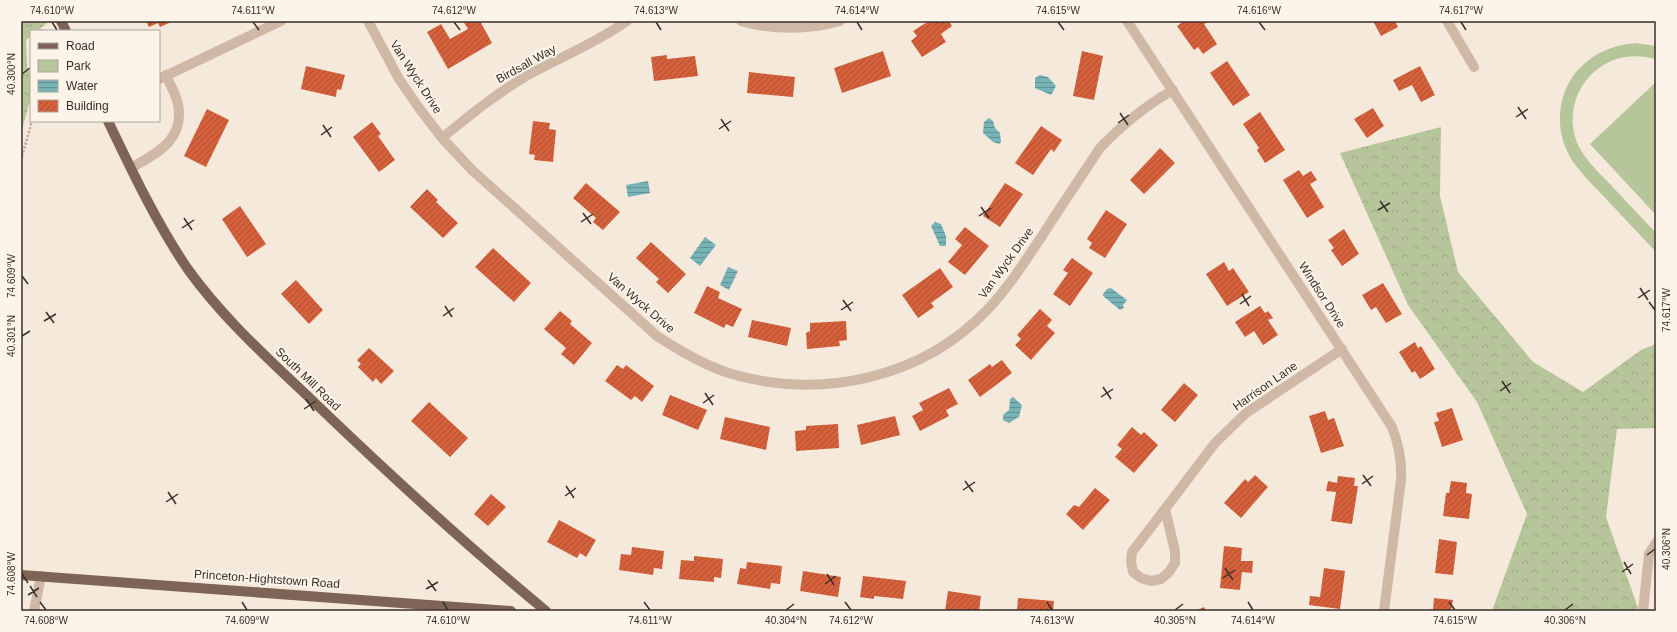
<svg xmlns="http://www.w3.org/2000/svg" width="1677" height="632" font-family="Helvetica,sans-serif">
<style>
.grass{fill:url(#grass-tufts)}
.forest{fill:url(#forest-crowns)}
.park{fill:#b7c69a}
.water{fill:url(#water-rules)}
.building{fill:url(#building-hatch)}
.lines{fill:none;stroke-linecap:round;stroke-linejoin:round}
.path{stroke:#bba390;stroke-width:2.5;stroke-dasharray:2 2;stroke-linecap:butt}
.minor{stroke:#cfb9a6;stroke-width:10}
.major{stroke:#7e6457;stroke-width:10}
.ticks{fill:none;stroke:#3a2e28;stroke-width:1.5}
.labels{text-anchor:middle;stroke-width:4;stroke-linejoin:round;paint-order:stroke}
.street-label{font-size:12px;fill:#3a2e28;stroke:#fcf3e9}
.neatline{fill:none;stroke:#3a2e28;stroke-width:1.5}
.ticks-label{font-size:10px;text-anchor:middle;fill:#3a2e28}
</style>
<defs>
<pattern id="grass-tufts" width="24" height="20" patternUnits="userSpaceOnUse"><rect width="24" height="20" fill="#b7c69a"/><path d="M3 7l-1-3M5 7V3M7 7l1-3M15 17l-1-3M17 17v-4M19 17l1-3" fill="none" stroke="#9eaa85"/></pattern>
<pattern id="forest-crowns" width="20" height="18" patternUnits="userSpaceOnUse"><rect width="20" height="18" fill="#b7c69a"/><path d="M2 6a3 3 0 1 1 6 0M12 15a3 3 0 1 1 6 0" fill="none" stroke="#9eaa85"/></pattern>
<pattern id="water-rules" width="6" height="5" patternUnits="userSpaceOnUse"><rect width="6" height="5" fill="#77b3b6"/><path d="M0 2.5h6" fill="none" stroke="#639294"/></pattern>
<pattern id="building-hatch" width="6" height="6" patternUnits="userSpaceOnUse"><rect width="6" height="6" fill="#d4613b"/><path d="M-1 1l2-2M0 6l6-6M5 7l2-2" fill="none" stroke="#ad5032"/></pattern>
</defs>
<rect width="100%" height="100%" fill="#f5e9dc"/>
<!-- grass -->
<path class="grass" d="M21,21H46L47,23L37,31H31V36L26,40L27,66L21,69Z"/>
<!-- forest -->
<path class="forest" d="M27,66C37,88 27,111 21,132V69Z
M1441,127L1440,196L1458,272L1533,362L1583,392L1641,350L1656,344V428L1617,429L1606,517L1638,608L1634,611H1492L1527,514L1477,402L1408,305L1340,153Z"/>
<!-- park -->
<path class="park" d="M1635,43L1656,46V59C1633,53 1612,56 1594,72C1571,92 1566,127 1582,152C1589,163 1599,173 1608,182C1624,199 1640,216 1656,233V252C1640,235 1624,218 1608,201C1598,190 1586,179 1577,167C1556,141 1554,104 1573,76C1589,55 1609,46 1635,43Z
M1656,82V215L1590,144Z"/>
<!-- water -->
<path class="water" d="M1040,75L1048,77L1056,86L1051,95L1035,88V78Z
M989,118L993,121L995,128L1000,133L1001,142L999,144L993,142L983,133L984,122Z
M648,181L650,193L628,197L626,185Z
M935,222L941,224L946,236V246H940L931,226Z
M705,237L716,245L700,266L690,258Z
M728,267L738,271L729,290L720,285Z
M1111,288L1127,300L1123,305L1124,308L1120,310L1103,296V294L1107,289Z
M1013,397L1022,405L1019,417L1009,423L1003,420V415L1009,410L1010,399Z"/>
<!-- building -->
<path class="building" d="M146,21H168L169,23L160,27L158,23L149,27Z
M463,21H480L492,43L448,69L427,32L441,24L450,39L468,29Z
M929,21H949L952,26L941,34L946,42L922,57L911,41L917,36L913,31Z
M1184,21H1209L1204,24L1217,44L1203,54L1198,47L1194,50L1177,26Z
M1373,21H1395L1398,27L1381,36Z
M883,51L891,76L842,93L834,68Z
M1082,51L1103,56L1094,100L1073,96Z
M667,55V59L695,56L698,76L654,81L651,57Z
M1227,61L1250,95L1233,106L1210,73Z
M306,66L345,75L341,90L337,89L336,97L301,89Z
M1420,66L1435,95L1421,102L1412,85L1399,91L1393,80Z
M749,72L795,77L793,97L747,93Z
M1373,108L1384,126L1367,138L1354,119Z
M207,109L229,120L206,167L184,156Z
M1260,112L1285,150L1265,163L1257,150L1259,148L1243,124Z
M533,121L550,123L549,129L556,130L553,162L534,160L535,155L529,154Z
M372,122L381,134L378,136L395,160L379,172L353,137Z
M1041,126L1062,140L1054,152L1051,149L1033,175L1015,163Z
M1160,148L1175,163L1144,194L1130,180Z
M1299,170L1303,176L1311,171L1317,180L1310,184L1324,207L1307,218L1283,180Z
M586,183L620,212L603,230L593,222L596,218L573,198Z
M1005,183L1023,194L1000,227L983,216Z
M427,189L438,200L436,202L458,223L443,238L410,207Z
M240,206L266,244L247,257L222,219Z
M1106,210L1127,224L1105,258L1089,248L1092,243L1087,239Z
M965,227L989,246L965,275L948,262L962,245L955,239Z
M1344,229L1359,254L1342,266L1331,250L1334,248L1328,240Z
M651,242L686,274L668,293L656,282L659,279L636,258Z
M493,248L531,283L514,302L475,267Z
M1072,258L1093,273L1070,306L1053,294L1068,273L1063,270Z
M1224,262L1229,271L1233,268L1249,292L1227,306L1206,274Z
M940,268L953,287L931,303L934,307L918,318L902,295Z
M296,280L323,310L309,324L281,294Z
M1383,283L1402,314L1386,323L1376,307L1371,310L1362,295Z
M707,286L720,292L718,298L742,309L733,327L726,324L724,328L694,313Z
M1260,306L1265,313L1268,311L1273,318L1268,320L1278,335L1263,345L1254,331L1245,337L1235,322Z
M1040,309L1052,320L1047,326L1055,333L1031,360L1015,345L1021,339L1017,335Z
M560,311L572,321L570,324L592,343L574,365L561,354L566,348L544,329Z
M752,320L791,328L787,346L748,337Z
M846,321L847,340L839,341L840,346L807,349L806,333L810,331V323Z
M1415,342L1418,348L1421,346L1435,369L1420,379L1415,371L1412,373L1399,352Z
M369,348L394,371L381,384L376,378L373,382L358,367L361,364L357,360Z
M1002,360L1012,373L980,397L968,380L990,364L992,367Z
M617,365L623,369L626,365L654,386L642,402L635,396L631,400L605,381Z
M1184,383L1198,395L1175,422L1161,410Z
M949,388L958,404L946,410L949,416L920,431L912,416L923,410L919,403Z
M670,395L707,410L698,430L662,415Z
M429,402L468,438L450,457L411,421Z
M1452,408L1463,440L1442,447L1434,422L1439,421L1436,413Z
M1325,411L1328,420L1334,418L1344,446L1321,453L1309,416Z
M895,416L900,435L861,445L857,425Z
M725,417L770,427L766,450L720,439Z
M838,424L839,448L796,451L795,431L806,430V426Z
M1132,427L1141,435L1144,432L1158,445L1134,473L1115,457L1122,449L1117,445Z
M1255,475L1268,487L1241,518L1224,503L1245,479L1248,482Z
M1338,476L1355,478L1354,486H1358L1352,524L1331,521L1336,492L1326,491L1328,481L1337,483Z
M1451,481L1467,483L1466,493L1472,494L1469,519L1443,516L1446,493H1449Z
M1095,488L1110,500L1083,530L1066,514L1074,505L1079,507Z
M491,494L506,507L488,526L474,514Z
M559,520L596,540L586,557L580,553L577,558L547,542Z
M1439,539L1457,542L1453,575L1435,573Z
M1224,546L1242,548L1241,561H1253L1252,573L1242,572L1240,590L1220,588Z
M632,547L664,551L662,569L654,568L653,575L619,570L621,554L631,555Z
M694,556L723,559L721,578L714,577V582L679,579L681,560L694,561Z
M747,562L782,566L780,584L771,583L770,589L737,584L740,568L746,569Z
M1324,568L1345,571L1340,609L1309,605L1310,596L1320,597Z
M803,571L841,577L838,597L800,591Z
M863,576L906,581L903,599L874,596V599L860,597Z
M948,591L981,596L979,611H945Z
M1018,598L1054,601L1053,611H1017Z
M1434,598L1453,600L1451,611H1430V609L1433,610Z
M1204,607L1206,611H1195Z"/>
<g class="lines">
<!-- path -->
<path class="path" d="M41,21V31
M21,160L32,121"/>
<!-- minor -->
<path class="minor" d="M368,21L399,79L419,108L442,138L472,170L657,336C680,351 705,366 732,374C822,400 923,378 988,309C1008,288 1024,263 1040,239C1060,208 1080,178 1100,148C1122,125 1145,106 1173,90
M741,21C771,30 810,30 840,21
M1127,21L1392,427C1399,445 1402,461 1401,480L1384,611
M1447,21L1474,67
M159,79L281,21
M442,138C470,115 497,93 528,75C561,57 596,43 627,21
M131,168C157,153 185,140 178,104C176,94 170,85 166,75
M1165,509L1175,551V563L1169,572L1161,579L1151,581L1141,578L1133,572L1131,562L1132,552L1165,509L1215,443L1246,413L1342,349
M34,611L41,576
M1643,611L1649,554L1656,543"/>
<!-- major -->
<path class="major" d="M61,21L66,31
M108,121C132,171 156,222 187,268C224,320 272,362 318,406C391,476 467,546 546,611
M21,575L511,611"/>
</g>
<!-- ticks -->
<path class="ticks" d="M52,22L57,30M253,22L259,30M454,22L460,30M656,22L661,30M857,22L862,30M1058,22L1064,30M1259,22L1265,30M1461,22L1466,30M22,74L30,68M1518,107L1526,119M1120,113L1128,125M1516,117L1528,109M721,119L729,131M1118,123L1129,115M323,125L331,137M719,129L731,121M321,135L332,127M1380,201L1388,212M981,207L989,218M1378,210L1390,203M583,213L591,224M979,216L991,208M184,218L192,230M581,222L593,214M182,228L194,220M22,276L28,284M1640,288L1648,300M1242,294L1249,306M1638,298L1650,290M843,300L851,311M1649,302L1655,310M1240,304L1251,296M445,306L452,317M841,310L853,302M46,312L54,323M443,316L454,308M44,321L56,314M22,336L30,331M1502,381L1510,393M1103,387L1111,399M1500,391L1511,383M705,393L713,405M1101,397L1113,389M306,399L314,411M703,403L714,395M304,409L316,401M1363,475L1371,486M965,481L973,492M1362,484L1373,476M566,486L574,498M963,490L975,482M168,492L176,504M565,496L576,488M166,502L178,494M1647,555L1655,549M1624,562L1631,574M1225,568L1233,580M1622,572L1633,564M22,574L28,583M827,574L834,585M1223,578L1235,570M428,580L436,591M825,584L836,576M30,586L37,597M426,589L438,582M28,595L39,588M40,602L46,610M242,602L247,610M443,602L448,610M644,602L650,610M845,602L851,610M1047,602L1052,610M1248,602L1253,610M1449,602L1455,610M786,610L794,604M1175,610L1183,604M1565,610L1573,604"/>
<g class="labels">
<!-- street labels -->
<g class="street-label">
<text transform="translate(526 64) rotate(-29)" y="4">Birdsall Way</text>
<text transform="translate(416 77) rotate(57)" y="4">Van Wyck Drive</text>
<text transform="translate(1006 263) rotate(-54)" y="4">Van Wyck Drive</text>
<text transform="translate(1322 295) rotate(57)" y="4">Windsor Drive</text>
<text transform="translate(641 303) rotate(41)" y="4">Van Wyck Drive</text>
<text transform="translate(308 379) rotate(44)" y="4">South Mill Road</text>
<text transform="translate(1265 386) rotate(-35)" y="4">Harrison Lane</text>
<text transform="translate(267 579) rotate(4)" y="4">Princeton-Hightstown Road</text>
</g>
</g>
<!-- border -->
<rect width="1677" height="632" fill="none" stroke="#fcf3e9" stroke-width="44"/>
<!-- legend -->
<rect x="30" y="30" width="130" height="92" fill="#fcf3e9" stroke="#aea49c"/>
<rect x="38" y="43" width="20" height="6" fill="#7e6457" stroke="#aea49c"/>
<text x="66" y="50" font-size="12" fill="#3a2e28">Road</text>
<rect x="38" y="60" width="20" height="12" fill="#b7c69a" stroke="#aea49c"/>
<text x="66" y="70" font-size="12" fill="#3a2e28">Park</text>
<rect x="38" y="80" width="20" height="12" fill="url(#water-rules)" stroke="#aea49c"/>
<text x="66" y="90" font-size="12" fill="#3a2e28">Water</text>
<rect x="38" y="100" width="20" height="12" fill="url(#building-hatch)" stroke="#aea49c"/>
<text x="66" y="110" font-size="12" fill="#3a2e28">Building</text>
<rect x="22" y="22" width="1633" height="588" class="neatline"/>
<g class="ticks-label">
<text x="52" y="14">74.610°W</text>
<text x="253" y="14">74.611°W</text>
<text x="454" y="14">74.612°W</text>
<text x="656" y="14">74.613°W</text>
<text x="857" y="14">74.614°W</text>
<text x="1058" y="14">74.615°W</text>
<text x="1259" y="14">74.616°W</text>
<text x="1461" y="14">74.617°W</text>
<text transform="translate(11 74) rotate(-90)" y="4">40.300°N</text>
<text transform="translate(11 276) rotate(-90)" y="4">74.609°W</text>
<text transform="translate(1666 310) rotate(-90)" y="4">74.617°W</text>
<text transform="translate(11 336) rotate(-90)" y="4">40.301°N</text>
<text transform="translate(1666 549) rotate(-90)" y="4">40.306°N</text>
<text transform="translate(11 574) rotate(-90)" y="4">74.608°W</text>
<text x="46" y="624">74.608°W</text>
<text x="247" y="624">74.609°W</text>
<text x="448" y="624">74.610°W</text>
<text x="650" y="624">74.611°W</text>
<text x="786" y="624">40.304°N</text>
<text x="851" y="624">74.612°W</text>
<text x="1052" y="624">74.613°W</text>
<text x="1175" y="624">40.305°N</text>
<text x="1253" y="624">74.614°W</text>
<text x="1455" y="624">74.615°W</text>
<text x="1565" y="624">40.306°N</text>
</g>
</svg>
